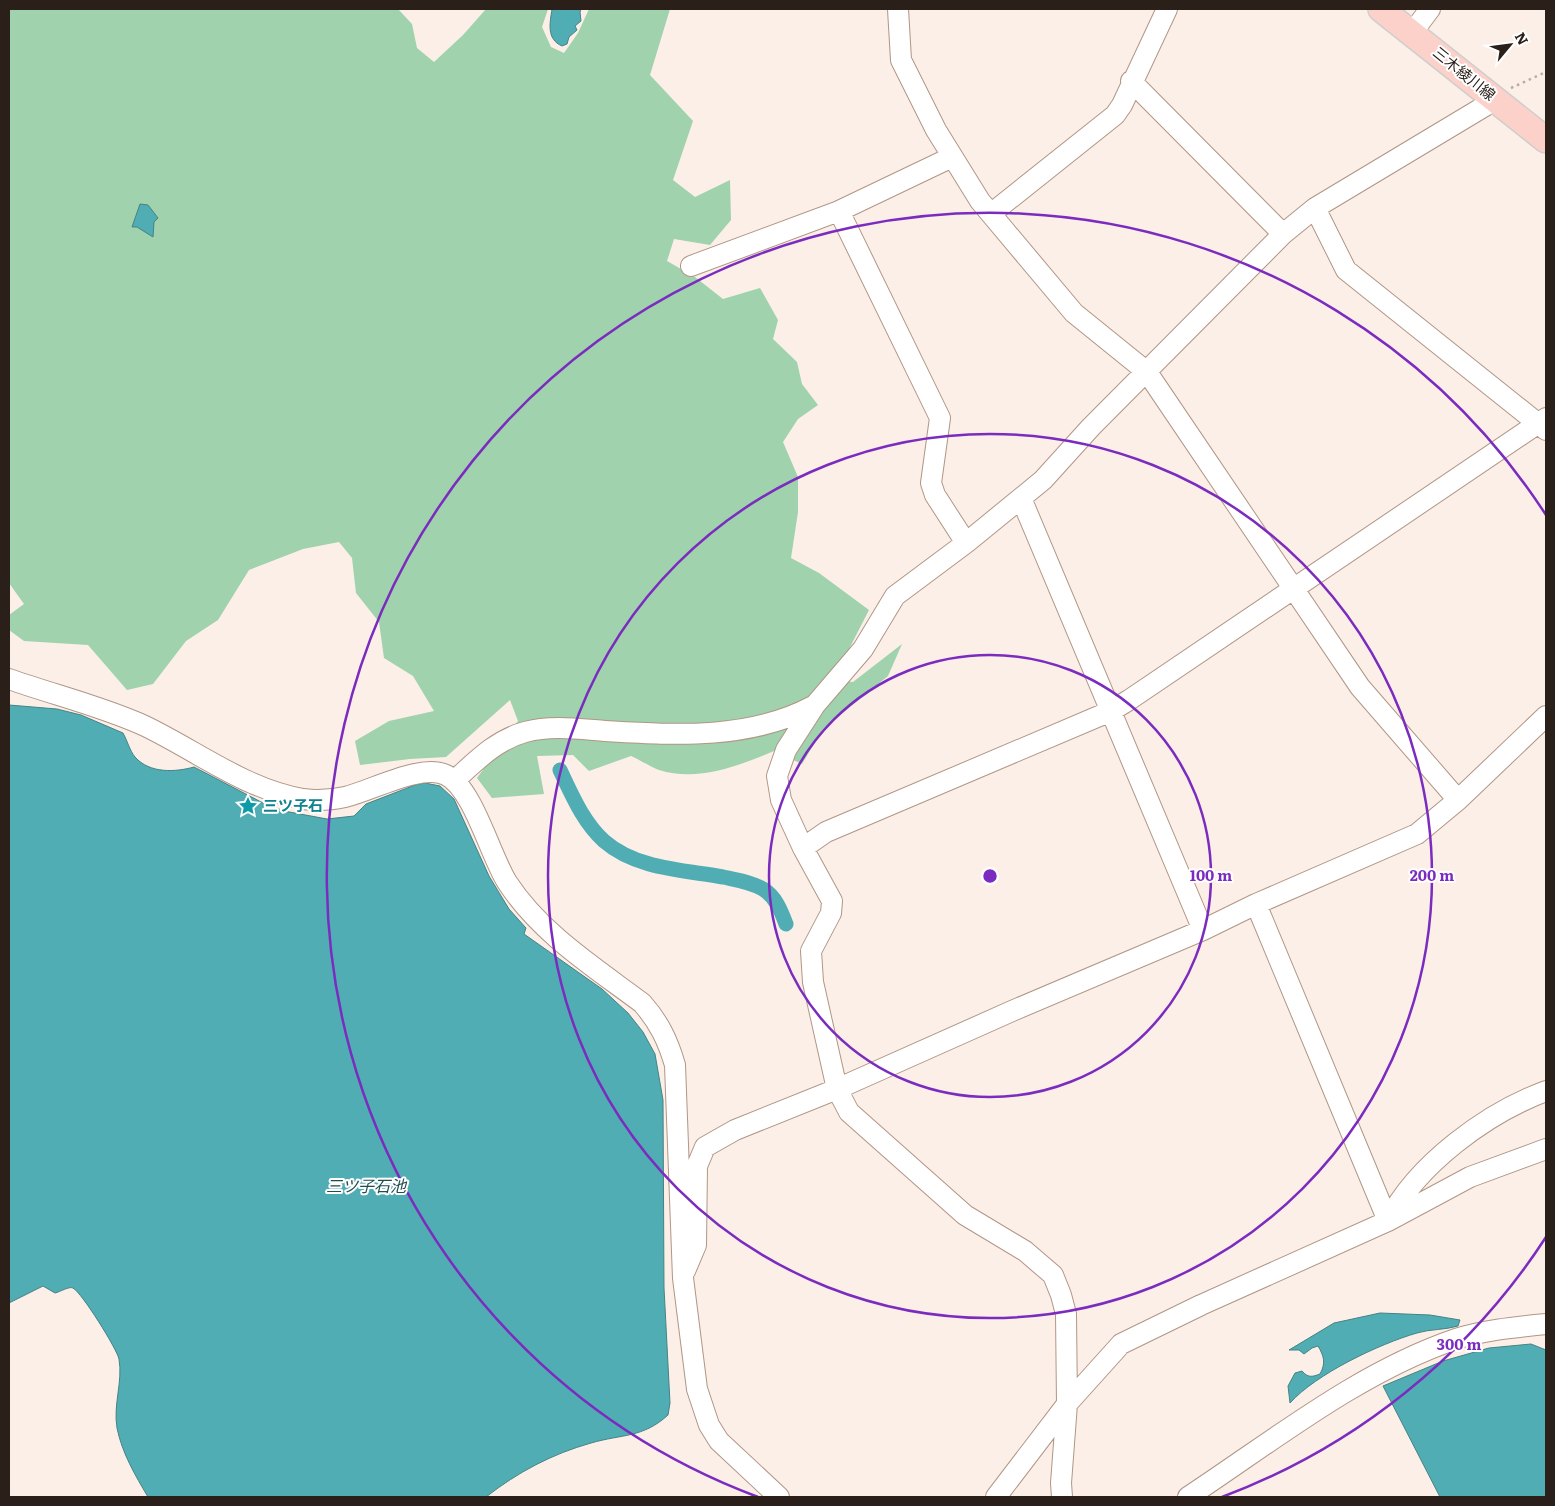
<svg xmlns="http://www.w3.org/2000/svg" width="1555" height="1506" font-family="Literata,'Noto Sans JP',serif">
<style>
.green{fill:#9fd2ad}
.water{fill:#50adb3;stroke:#458385}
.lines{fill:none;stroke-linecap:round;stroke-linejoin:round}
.canal{stroke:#50adb3;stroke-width:15}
.minor-casing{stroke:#b19685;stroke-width:22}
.major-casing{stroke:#d0cecc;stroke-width:28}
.path{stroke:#b8ada6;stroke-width:2.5;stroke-dasharray:2.5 4;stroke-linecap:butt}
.minor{stroke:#fff;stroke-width:20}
.major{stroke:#fbd1ca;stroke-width:25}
.ring{fill:none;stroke:#7b2cbf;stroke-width:2.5}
.labels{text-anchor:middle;stroke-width:4;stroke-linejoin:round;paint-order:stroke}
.street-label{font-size:15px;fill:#2a2019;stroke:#fff}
.culture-label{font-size:15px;font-weight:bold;fill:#0d838f;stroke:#fff;text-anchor:start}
.water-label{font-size:16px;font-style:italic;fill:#224d4f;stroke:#fff}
.centre{fill:#7b2cbf;stroke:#fff;stroke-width:2.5}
.ring-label{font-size:15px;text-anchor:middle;font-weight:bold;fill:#7b2cbf;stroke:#fff;stroke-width:4;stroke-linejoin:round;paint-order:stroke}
</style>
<rect width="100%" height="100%" fill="#fbefe8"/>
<!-- green -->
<path class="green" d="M9,9H398L412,24L417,48L434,62L463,35L486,9H548L542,27L551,47L564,53L578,33L589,9H670L650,75L693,121L673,180L695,197L730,180L731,220L710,245L674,239L667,261L695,277L723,299L760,288L778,320L773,339L797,362L802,384L818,405L798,419L783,442L798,477V512L791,558L819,573L869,610L848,651L829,679L853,682L902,644L888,676L823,729L802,764L774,751C738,766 698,782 659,770C649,766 640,760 631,756L589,771L573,755L537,756L544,794L492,798L477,778L518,721L510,700L446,757L410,759L360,765L355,741L389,721L434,711L413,676L384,658L379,622L356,593L352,558L339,542L303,549L249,570L218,620L186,641L153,684L127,690L88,645L24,641L9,630V615L24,604L9,583Z"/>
<!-- water -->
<path class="water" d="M552,9H581L580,12L581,21L575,26L577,30L569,37L567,44L562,46C546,39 550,23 552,9Z
M140,204L148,205L158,218L154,222L153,237L137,227H132Z
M9,705L57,709L81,715L123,733C127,740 130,751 135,757C150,774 176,772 194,767L263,803L284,811L327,819L354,816L366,804L415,785L425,783L440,786L454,799L489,876L509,909L526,928L524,934L602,989L628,1013L643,1032L655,1054L663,1100L664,1288L670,1403L668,1415C643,1438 622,1434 591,1443C552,1454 518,1472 486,1497H148C135,1475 122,1453 117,1428C113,1404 123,1382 119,1359C117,1349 82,1293 73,1288C69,1286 60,1292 55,1293L43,1286L9,1303Z
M1380,1313L1430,1315L1460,1320L1458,1326C1445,1330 1430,1329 1417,1333C1379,1344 1316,1374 1290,1403L1288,1386L1295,1373L1302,1371C1308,1378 1312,1377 1320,1374C1326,1363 1324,1356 1318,1346L1312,1348L1304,1354L1299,1350H1289L1334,1323Z
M1531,1344L1546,1350V1497H1440L1383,1386L1443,1361L1489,1348Z"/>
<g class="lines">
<!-- canal -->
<path class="canal" d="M560,770C572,795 583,822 604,841C636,869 684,870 723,877C737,880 751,882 763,889C776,897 781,911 786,924"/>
<!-- minor casing -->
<g class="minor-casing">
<path id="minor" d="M898,9L901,60L936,130L980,201L1074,313L1147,372L1360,687L1458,800
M1412,33L1430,9
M1131,81L1283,234
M1315,208L1346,270L1546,430
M839,211L940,418L931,483L935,495L966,543
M992,213L1115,115L1122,105L1167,9
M691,266L839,211L952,157
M1021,498L1203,930
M9,679C54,695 101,706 145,726C197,751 245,789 303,799C317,801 331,800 345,797C371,791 421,763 446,775C473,788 490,855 507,882C540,933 594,967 642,1003C659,1022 668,1041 675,1065L683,1278L697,1389L709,1425L719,1441L779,1497
M454,781C476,761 496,740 525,732C551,725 579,729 605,731C675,735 749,740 813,706
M803,848L826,832L1111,711L1129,700L1546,418
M1256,904L1388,1221
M1388,1221C1417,1164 1487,1113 1546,1091
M685,1271L696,1245L697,1166L705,1147L735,1130L837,1089L1012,1011L1203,930L1256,904L1417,834L1458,800L1546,716
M996,1497L1067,1404L1121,1344L1201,1305L1388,1221L1470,1177L1546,1149
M1062,1497L1061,1483L1067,1404L1066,1314L1061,1295L1053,1275L1025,1251L965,1215L849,1112L837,1089L813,982L811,951L831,913L832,901L803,848L781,800L777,776L786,750L815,705L863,649L895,596L966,543L1043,480L1091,427L1283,234L1315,208L1485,106L1491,97
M1188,1497C1273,1441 1359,1372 1456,1339C1484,1330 1517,1327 1546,1324"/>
</g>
<!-- major casing -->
<g class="major-casing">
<path id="major" d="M1381,9L1546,140"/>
</g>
<!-- path -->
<path class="path" d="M1511,88L1546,72"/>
<!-- minor -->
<use href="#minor" class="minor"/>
<!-- major -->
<use href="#major" class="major"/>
</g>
<!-- distance rings -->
<g class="ring">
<circle cx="990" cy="876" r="221"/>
<circle cx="990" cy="876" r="442"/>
<path d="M1546 1237A663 663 0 0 1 1222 1497M758 1497A663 663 0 1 1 1546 515"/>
</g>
<!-- icons -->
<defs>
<g id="sight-bare" transform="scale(1.5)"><path d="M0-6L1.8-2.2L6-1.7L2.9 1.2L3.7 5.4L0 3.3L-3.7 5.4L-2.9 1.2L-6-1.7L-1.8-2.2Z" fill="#0f9aa8" stroke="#fff" stroke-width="2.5" paint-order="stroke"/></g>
</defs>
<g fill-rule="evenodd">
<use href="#sight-bare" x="248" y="806"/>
</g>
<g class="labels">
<!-- street labels -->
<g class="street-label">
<text transform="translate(1464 74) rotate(39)" y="5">三木綾川線</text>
</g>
<!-- culture labels -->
<g class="culture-label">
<text x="263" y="811">三ツ子石</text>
</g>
<!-- water labels -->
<g class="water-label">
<text x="366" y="1192">三ツ子石池</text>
</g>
</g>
<circle cx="990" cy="876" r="8" class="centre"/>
<g class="ring-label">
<text x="1211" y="881">100 m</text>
<text x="1432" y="881">200 m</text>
<text x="1459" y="1350">300 m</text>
</g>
<!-- border -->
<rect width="1555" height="1506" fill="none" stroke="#2a2019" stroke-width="20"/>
<!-- north arrow -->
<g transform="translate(1510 45) rotate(61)" stroke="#ffffff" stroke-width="4" paint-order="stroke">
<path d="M0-4L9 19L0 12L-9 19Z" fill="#2a2019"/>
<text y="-8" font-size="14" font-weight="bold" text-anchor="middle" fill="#2a2019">N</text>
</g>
</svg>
